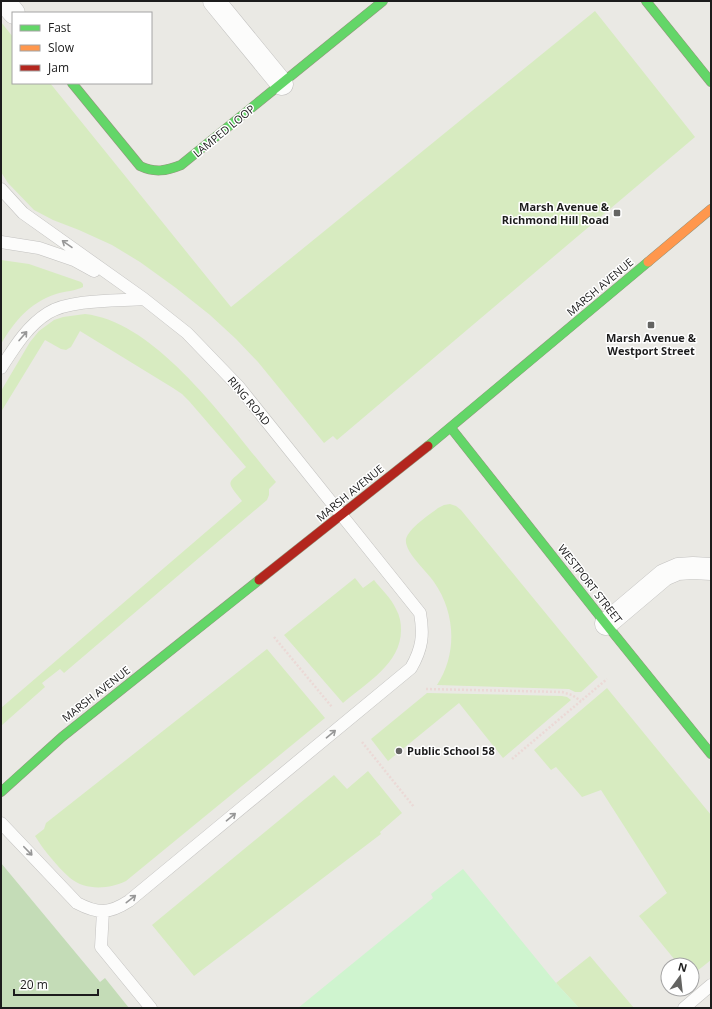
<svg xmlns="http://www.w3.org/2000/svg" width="712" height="1009" font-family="'Open Sans',sans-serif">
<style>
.grass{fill:#d7ebc0}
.forest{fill:#c4dcb7}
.park{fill:#cff4cf}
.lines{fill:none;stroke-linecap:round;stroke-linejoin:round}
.lane-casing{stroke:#c3c2c0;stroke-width:13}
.street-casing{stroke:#c3c2c0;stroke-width:23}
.fast-casing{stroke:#93957c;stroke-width:10}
.slow-casing{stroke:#93957c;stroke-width:10}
.jam-casing{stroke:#93957c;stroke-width:10}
.path{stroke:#ebd9d6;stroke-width:2.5;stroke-dasharray:2 2;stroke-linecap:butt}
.lane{stroke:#fcfcfb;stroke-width:12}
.street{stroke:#fcfcfb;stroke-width:22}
.fast{stroke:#63d668;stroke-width:9}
.slow{stroke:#ff974d;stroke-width:9}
.jam{stroke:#b3261e;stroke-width:9}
.oneway{stroke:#979797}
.poi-dot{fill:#646462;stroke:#fff;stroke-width:1.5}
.labels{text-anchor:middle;stroke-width:3;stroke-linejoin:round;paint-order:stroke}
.street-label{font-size:11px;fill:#1c1c1c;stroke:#fff}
.poi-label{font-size:11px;font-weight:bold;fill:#1c1c1c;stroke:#fff;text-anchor:end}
</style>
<rect width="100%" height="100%" fill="#eae9e4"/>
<!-- grass -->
<path class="grass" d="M595,11L695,137L337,440L333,436L324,443L258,362L236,339L210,315L176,288L140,262L112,245L79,230L53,220L34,210L8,183L1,172V22L13,37V83H50L231,307Z
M1,260L29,264L81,282L83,284V287C76,291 65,291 56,294C29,303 15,321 1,344Z
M85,314C159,322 231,429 276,482L269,489V495L267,500L64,673L60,669L42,683L45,687L1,726V708L242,501C225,479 227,485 246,467L189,401L182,394L173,388L80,331L71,347L66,350L61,349L45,340L1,412V391L30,342L39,331L54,320L63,317Z
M450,504L456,506L461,510L598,677L581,692H575L569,689L437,685C458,653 455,612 434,582C427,571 404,552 406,539C409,528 429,515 438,508L444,505Z
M355,578L363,588L374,580C381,589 391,598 396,609C400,616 401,623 401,630C401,664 366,683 343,703L284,635Z
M267,649L325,718L126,881C109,889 86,891 70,878C63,872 57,865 51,858C45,851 40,844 35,836L44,829L46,823Z
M607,688L711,815V960L692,975V965H679L639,916L667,893L601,790L582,797L556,767L551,770L534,750Z
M427,693L562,696L567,697L571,700L503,758L459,703L388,761L371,739Z
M368,771L402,813L380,832L381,834L194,976L152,925L334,775L347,789Z
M590,956L634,1008H579L556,983Z"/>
<!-- forest -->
<path class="forest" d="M1,863L100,982L105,978L129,1008H1Z"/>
<!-- park -->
<path class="park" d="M463,869L556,983L579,1008H298L433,898L431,894Z"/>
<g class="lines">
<!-- lane casing -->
<g class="lane-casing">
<path id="lane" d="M1,189L23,213L144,299L187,333L239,387L420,613C424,635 422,649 411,668L129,901C109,914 98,914 77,903L1,823
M1,242L39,248L74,260L94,271
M1,368C14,348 27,326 48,313C70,299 118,301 144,299
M103,911L101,947L151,1008
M684,1008L711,985"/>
</g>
<!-- street casing -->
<g class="street-casing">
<path id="street" d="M4,1L14,13
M214,1L282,84
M606,624L664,575L678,569L693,568L711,569"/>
</g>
<!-- fast casing -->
<g class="fast-casing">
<path id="fast" d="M646,1L711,82
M72,83L140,166C155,173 166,171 181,165L383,1
M451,428L606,624L711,754
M428,446L648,262
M1,792L62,737L259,580"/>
</g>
<!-- slow casing -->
<g class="slow-casing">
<path id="slow" d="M648,262L711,209"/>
</g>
<!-- jam casing -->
<g class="jam-casing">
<path id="jam" d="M259,580L428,446"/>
</g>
<!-- path -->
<path class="path" d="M274,637L332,707
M426,689L562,692L572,695L581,701
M362,742L414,807
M512,759L607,679"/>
<!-- lane -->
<use href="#lane" class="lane"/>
<!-- street -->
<use href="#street" class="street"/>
<!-- fast -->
<use href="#fast" class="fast"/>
<!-- slow -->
<use href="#slow" class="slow"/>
<!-- jam -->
<use href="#jam" class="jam"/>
</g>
<!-- one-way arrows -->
<defs><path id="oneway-shaft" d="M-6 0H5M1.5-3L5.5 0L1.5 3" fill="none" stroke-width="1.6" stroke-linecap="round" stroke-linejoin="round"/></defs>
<g class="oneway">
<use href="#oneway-shaft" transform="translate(67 244) rotate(-145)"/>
<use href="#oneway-shaft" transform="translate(23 336) rotate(-49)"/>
<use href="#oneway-shaft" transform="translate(331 734) rotate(-40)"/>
<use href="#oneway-shaft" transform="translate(231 817) rotate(-40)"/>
<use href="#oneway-shaft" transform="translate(28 851) rotate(46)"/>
<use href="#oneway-shaft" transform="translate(131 899) rotate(-38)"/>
</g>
<!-- markers -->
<g class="poi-dot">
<rect x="613" y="209" width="8" height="8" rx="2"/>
<rect x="647" y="321" width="8" height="8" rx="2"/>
<circle cx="399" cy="751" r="4"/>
</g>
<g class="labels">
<!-- street labels -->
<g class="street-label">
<text transform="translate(224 131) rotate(-39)" y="4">LAMPED LOOP</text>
<text transform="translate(600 287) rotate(-40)" y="4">MARSH AVENUE</text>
<text transform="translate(249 401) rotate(50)" y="4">RING ROAD</text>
<text transform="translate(350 493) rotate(-39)" y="4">MARSH AVENUE</text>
<text transform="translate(590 584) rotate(52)" y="4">WESTPORT STREET</text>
<text transform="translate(96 694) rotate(-38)" y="4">MARSH AVENUE</text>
</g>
<!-- poi labels -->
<g class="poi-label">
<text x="609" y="211">Marsh Avenue &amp;<tspan x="609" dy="13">Richmond Hill Road</tspan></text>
<text x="651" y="342" text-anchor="middle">Marsh Avenue &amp;<tspan x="651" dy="13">Westport Street</tspan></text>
<text x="407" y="755" text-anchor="start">Public School 58</text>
</g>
</g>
<!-- border -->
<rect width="712" height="1009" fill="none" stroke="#1c1c1c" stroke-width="4"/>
<!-- legend -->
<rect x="12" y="12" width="140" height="72" fill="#ffffff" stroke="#a4a4a4"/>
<rect x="20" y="25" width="20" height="6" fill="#63d668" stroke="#a4a4a4"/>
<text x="48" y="32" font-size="12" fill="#1c1c1c">Fast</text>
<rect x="20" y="45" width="20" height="6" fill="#ff974d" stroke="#a4a4a4"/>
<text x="48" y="52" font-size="12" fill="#1c1c1c">Slow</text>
<rect x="20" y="65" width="20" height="6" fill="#b3261e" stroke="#a4a4a4"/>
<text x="48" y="72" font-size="12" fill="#1c1c1c">Jam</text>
<!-- north arrow -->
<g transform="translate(680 977) rotate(15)"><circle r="19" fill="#ffffff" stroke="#a4a4a4"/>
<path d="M0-3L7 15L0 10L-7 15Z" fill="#646462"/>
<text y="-6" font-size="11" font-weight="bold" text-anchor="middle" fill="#1c1c1c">N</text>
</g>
<!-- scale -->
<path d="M14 989v6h84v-6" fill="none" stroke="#1c1c1c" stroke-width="2"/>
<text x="20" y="989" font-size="12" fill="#1c1c1c" stroke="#ffffff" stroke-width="3" paint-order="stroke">20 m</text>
</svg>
